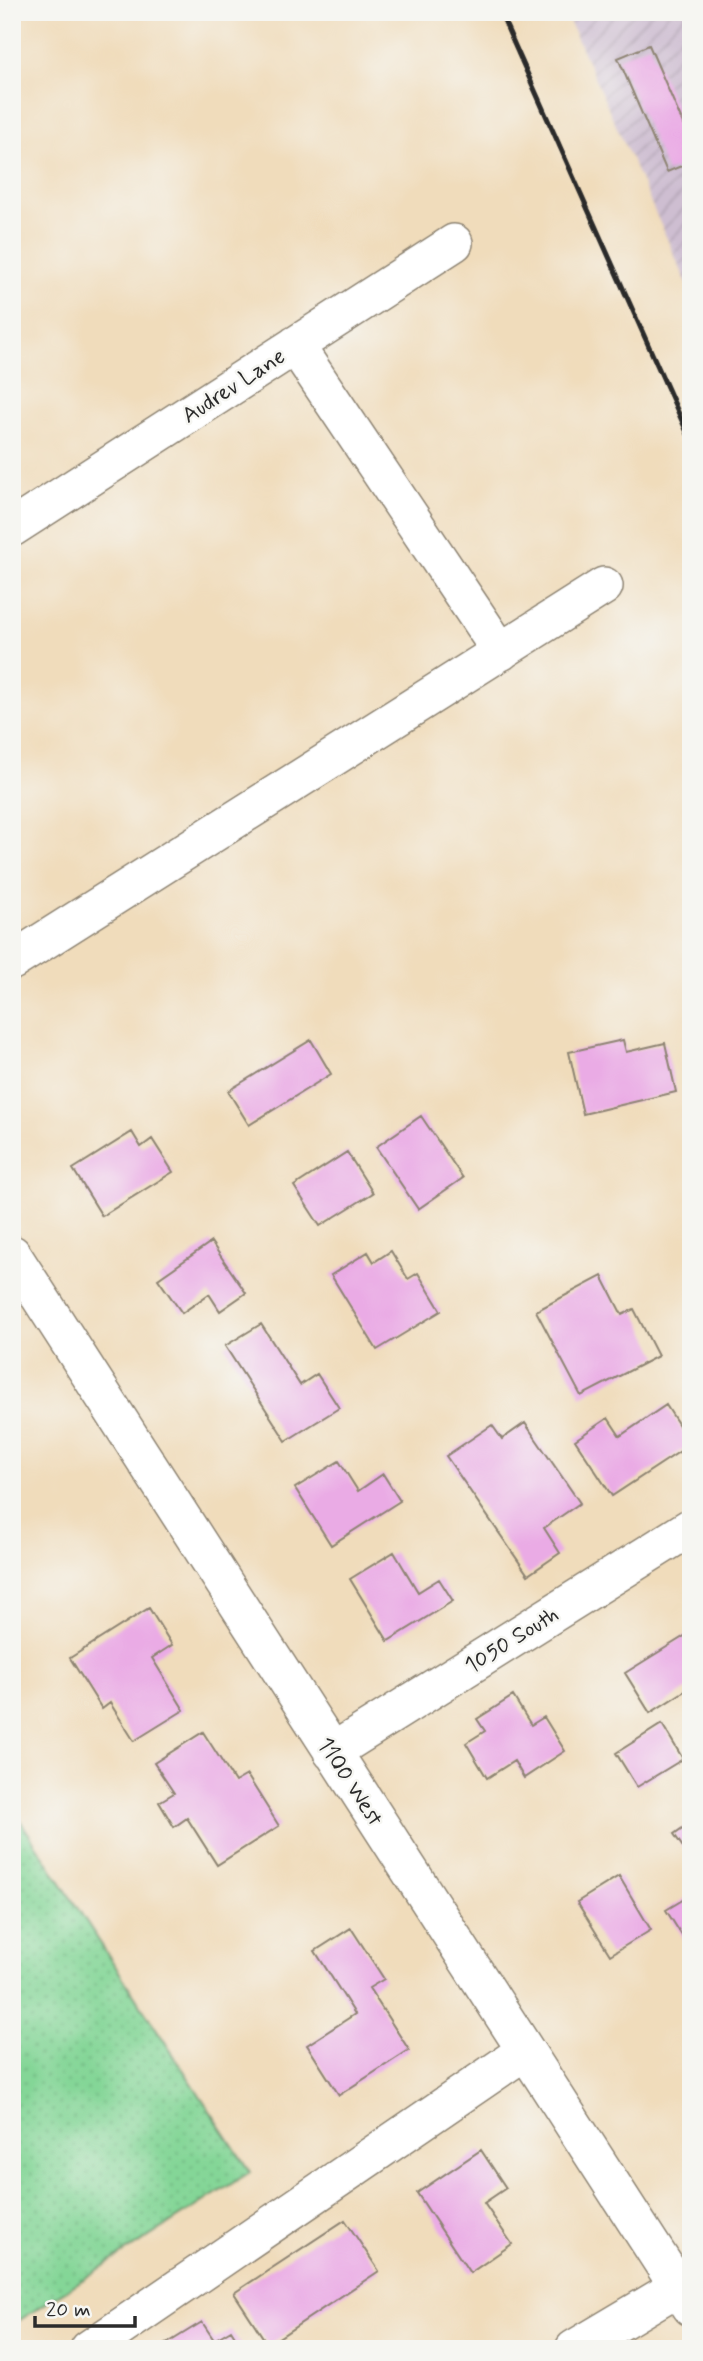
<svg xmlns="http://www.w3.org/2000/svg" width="703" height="2361" font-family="Mynerve,sans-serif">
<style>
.industrial{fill:url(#industrial-furrows)}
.grass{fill:url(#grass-dots);stroke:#588061;stroke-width:2}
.building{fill:#eaabe5}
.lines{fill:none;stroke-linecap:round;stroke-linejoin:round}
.minor-casing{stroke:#8e8473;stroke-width:40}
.minor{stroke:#fff;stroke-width:37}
.rail{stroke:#2b2b2b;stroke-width:5}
.labels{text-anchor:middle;stroke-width:5;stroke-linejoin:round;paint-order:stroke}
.street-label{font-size:23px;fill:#2b2b2b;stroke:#f6f6f2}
</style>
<defs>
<pattern id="industrial-furrows" width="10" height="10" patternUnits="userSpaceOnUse" patternTransform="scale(1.75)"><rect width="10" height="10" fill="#cebed1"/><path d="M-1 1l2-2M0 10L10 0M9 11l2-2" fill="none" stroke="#b1a3b4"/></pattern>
<pattern id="grass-dots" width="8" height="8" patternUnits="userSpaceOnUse" patternTransform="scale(1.75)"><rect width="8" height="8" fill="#84d697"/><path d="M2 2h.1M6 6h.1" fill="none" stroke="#72b882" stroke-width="1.8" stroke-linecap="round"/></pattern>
</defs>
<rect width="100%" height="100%" fill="#f6f6f2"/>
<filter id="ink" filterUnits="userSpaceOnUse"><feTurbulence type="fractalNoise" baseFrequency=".0143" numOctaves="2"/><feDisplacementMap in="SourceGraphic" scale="14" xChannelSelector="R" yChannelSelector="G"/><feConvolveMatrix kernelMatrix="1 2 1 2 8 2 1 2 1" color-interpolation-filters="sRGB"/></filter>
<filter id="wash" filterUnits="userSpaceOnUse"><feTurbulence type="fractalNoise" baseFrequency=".00686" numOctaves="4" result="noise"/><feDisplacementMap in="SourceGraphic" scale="28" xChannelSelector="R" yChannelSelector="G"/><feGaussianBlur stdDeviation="1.57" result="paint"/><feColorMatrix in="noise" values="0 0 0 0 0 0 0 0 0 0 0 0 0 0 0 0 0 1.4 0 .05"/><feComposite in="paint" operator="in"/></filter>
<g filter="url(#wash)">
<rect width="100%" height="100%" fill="#f0dcbb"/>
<!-- industrial -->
<path class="industrial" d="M565,12H691V292Z"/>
<!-- grass -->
<path class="grass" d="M12,1808L250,2172L12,2325Z"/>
<g id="blocks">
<!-- building -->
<path class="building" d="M649,45L691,142V162L667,172L618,58Z
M311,1040L331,1074L249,1125L228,1091Z
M623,1040L626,1052L665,1043L676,1092L583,1114L569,1052Z
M421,1116L463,1178L418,1209L376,1147Z
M132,1132L141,1147L152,1139L173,1172L102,1216L73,1169Z
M347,1152L373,1193L320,1226L294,1186Z
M211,1242L246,1293L220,1311L209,1294L182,1313L158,1279Z
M391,1251L408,1279L418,1273L441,1311L377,1350L331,1275L368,1252L374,1262Z
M602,1276L622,1315L634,1309L658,1356L581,1396L536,1311Z
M261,1324L300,1385L317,1374L339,1408L286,1441L225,1346Z
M666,1405L691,1444L612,1496L575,1440L608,1418L620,1436Z
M525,1423L580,1503L544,1528L560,1553L528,1575L446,1456L492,1425L502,1439Z
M339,1461L358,1491L383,1474L400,1501L331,1545L295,1488Z
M394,1552L418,1592L439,1579L453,1601L388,1641L350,1579Z
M149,1608L172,1645L152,1658L184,1710L134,1741L110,1703L102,1709L70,1658Z
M691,1632V1687L650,1713L625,1673Z
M513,1696L531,1725L544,1717L565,1751L524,1778L514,1761L487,1778L466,1743L485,1731L477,1719Z
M662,1724L683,1759L637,1787L616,1753Z
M203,1732L235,1782L247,1775L279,1826L217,1865L187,1818L174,1827L159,1802L174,1793L154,1763Z
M691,1822V1859L674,1834Z
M619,1876L651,1930L610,1955L577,1902Z
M691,1895V1950L666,1910Z
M351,1928L384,1979L369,1988L409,2050L339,2095L307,2045L355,2014L315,1951Z
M481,2150L506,2188L484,2203L512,2244L470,2273L417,2193Z
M345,2220L379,2271L268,2345L234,2293Z
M202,2322L214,2340L231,2330L243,2349H165L163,2346Z"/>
</g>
</g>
<g filter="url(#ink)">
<use href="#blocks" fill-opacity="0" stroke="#8e8473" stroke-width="2"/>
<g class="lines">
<!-- minor casing -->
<g class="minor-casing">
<path id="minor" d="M295,345L501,652
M12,528L454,243
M12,961L604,586
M12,1254L691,2307
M332,1752L691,1527
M89,2349L525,2051
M574,2349L678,2287"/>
</g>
<!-- minor -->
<use href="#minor" class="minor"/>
<!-- rail -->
<path class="rail" d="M500,12L691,441"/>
</g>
</g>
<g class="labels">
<!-- street labels -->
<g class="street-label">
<text transform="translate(233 385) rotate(-33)" y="8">Audrev Lane</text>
<text transform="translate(511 1639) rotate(-32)" y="8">1050 South</text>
<text transform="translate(351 1781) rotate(57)" y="8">1100 West</text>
</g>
</g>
<!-- margin -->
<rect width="703" height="2361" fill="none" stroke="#f6f6f2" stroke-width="42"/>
<!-- scale -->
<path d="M35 2316v10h100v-10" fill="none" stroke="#2b2b2b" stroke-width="3.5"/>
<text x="46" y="2316" font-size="21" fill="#2b2b2b" stroke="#f6f6f2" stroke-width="5" paint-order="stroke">20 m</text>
</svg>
